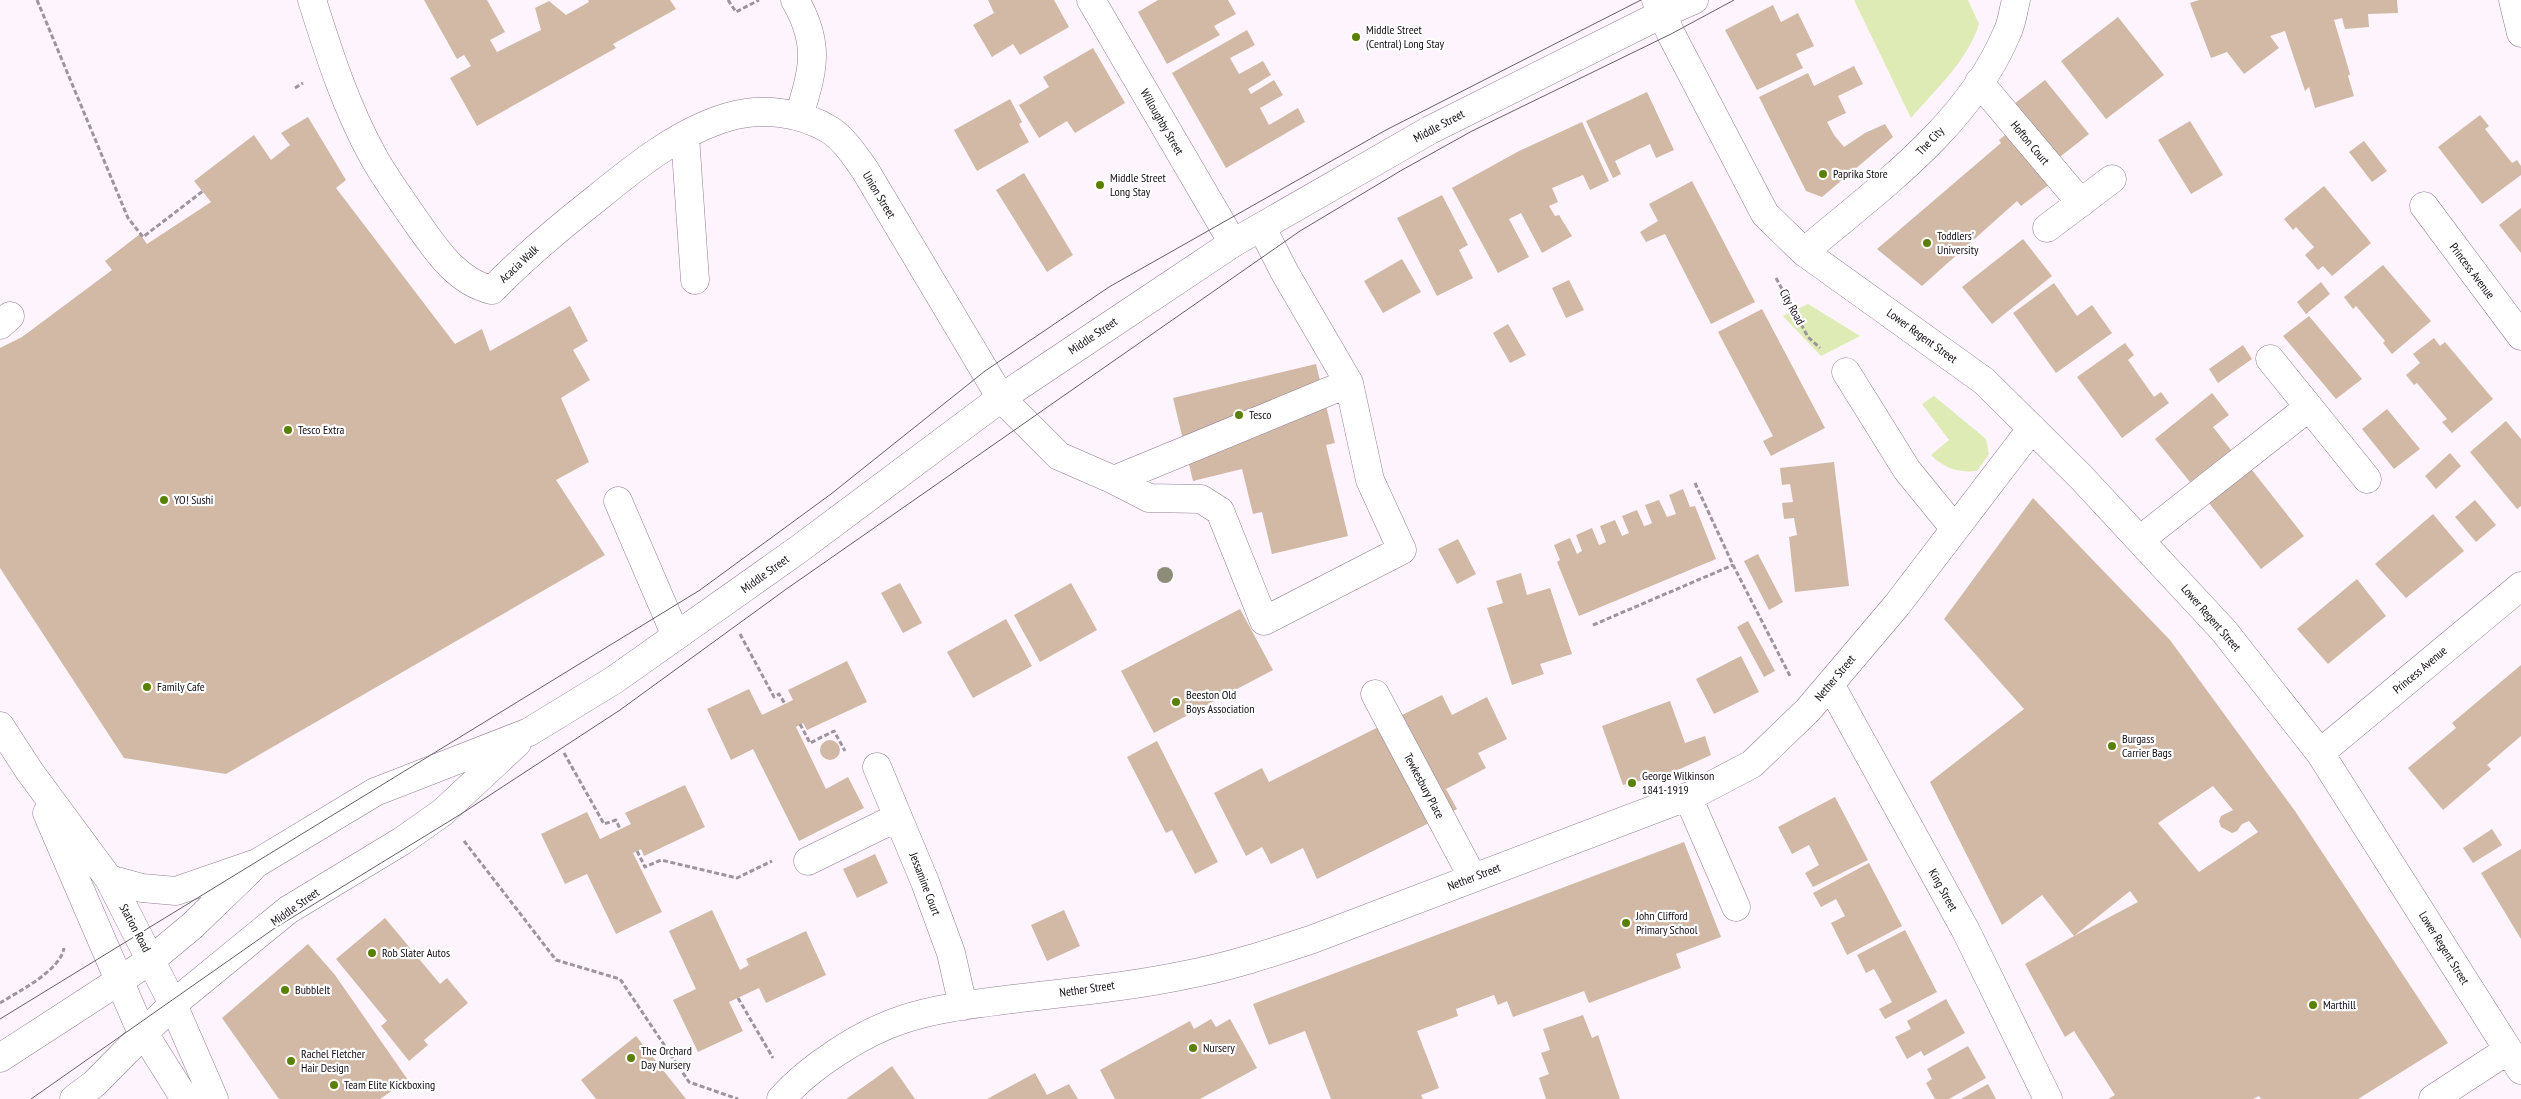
<svg xmlns="http://www.w3.org/2000/svg" width="2521" height="1099" font-family="'PT Sans Narrow',sans-serif">
<style>
.green{fill:#deebb5}
.building{fill:#d2b9a6;fill-rule:evenodd}
.lines{fill:none;stroke-linecap:round;stroke-linejoin:round}
.minor-casing{stroke:#927e93;stroke-width:29}
.major-casing{stroke:#927e93;stroke-width:29}
.path{stroke:#9d959e;stroke-width:3;stroke-dasharray:5 2.5;stroke-linecap:butt}
.minor{stroke:#fff;stroke-width:28}
.major{stroke:#fff;stroke-width:28}
.tram{stroke:#675f67;stroke-width:1}
.tree{fill:#8c8c78}
.poi-dot{fill:#5a8000;stroke:#fff;stroke-width:2}
.labels{text-anchor:middle;stroke-width:4.5;stroke-linejoin:round;paint-order:stroke}
.poi-label{font-size:12px;fill:#130c14;stroke:#fff;text-anchor:start}
.street-label{font-size:12px;fill:#130c14;stroke:#fff}
</style>
<rect width="100%" height="100%" fill="#fdf4fd"/>
<!-- green -->
<path class="green" d="M1854,0H1968L1979,24C1968,60 1935,90 1911,118Z
M1808,304L1860,336L1821,356L1783,316Z
M1934,396L1986,439L1989,454L1977,471C1959,473 1944,468 1931,455L1949,440L1922,404Z"/>
<!-- building -->
<path class="building" d="M424,0H487L505,32L490,40L497,52L541,30L535,8L549,1L566,15L589,2L588,0H670L676,9L613,44L616,48L477,126L450,78L471,66L464,55L457,59Z
M1054,0L1069,27L1020,55L1013,44L992,57L973,25L994,13L988,0Z
M1158,0H1228L1236,14L1214,26L1220,35L1167,64L1138,12Z
M2199,0H2397L2398,13L2368,14L2369,27L2345,29L2342,18L2334,20L2350,74L2348,76L2354,96L2315,108L2309,87L2305,91L2285,31L2270,36L2279,48L2244,74L2227,52L2211,58L2190,3Z
M1773,5L1781,22L1798,13L1814,46L1796,54L1803,68L1757,90L1725,30Z
M2118,17L2164,75L2106,119L2061,61Z
M1247,30L1255,45L1230,58L1239,74L1263,61L1271,75L1248,89L1251,94L1274,80L1283,95L1260,108L1269,125L1298,108L1305,122L1226,168L1172,73Z
M1093,48L1125,103L1075,133L1067,121L1039,138L1019,105L1049,87L1043,77Z
M1854,66L1863,84L1838,96L1846,113L1827,122L1834,135L1844,147L1865,133L1885,124L1893,137L1822,197L1806,191L1759,97L1808,73L1814,86Z
M2045,80L2089,134L2042,171L2051,183L2021,206L2017,201L1922,286L1877,249L2001,143L1999,140L2010,131L2014,104Z
M1647,92L1674,150L1656,158L1650,144L1637,150L1615,161L1621,174L1613,178L1586,121Z
M1010,99L1022,122L1019,124L1029,142L977,171L954,130Z
M2480,115L2489,126L2485,129L2512,163L2517,160L2521,166V175L2482,204L2438,147Z
M308,117L346,180L336,188L455,344L482,329L490,351L570,306L588,341L573,350L590,380L561,398L589,462L556,480L605,555L226,774L124,758L0,568V348L22,337L112,270L105,261L140,234L147,244L211,202L194,181L254,135L271,160L290,145L281,133Z
M2190,121L2223,175L2191,194L2158,140Z
M1582,122L1609,181L1590,190L1583,175L1552,188L1558,202L1549,206L1555,216L1559,215L1572,236L1542,253L1521,213L1509,219L1529,257L1498,273L1452,188L1519,151Z
M2364,141L2387,171L2372,182L2349,152Z
M1024,173L1073,255L1047,272L996,190Z
M1692,181L1755,302L1711,324L1665,234L1646,242L1640,232L1658,221L1649,204Z
M2324,186L2371,243L2332,276L2323,266L2318,270L2305,255L2314,247L2296,227L2293,230L2284,219Z
M1442,195L1468,245L1459,250L1473,278L1437,296L1397,218Z
M2521,208V253L2499,225Z
M2023,239L2052,276L1992,324L1962,287Z
M1402,259L1421,292L1383,313L1364,281Z
M2383,265L2431,321L2392,354L2383,343L2385,341L2370,323L2356,306L2353,309L2344,297Z
M1569,280L1584,310L1566,318L1552,288Z
M2321,282L2330,294L2306,314L2297,302Z
M2054,283L2077,316L2092,305L2112,333L2056,373L2013,313Z
M1762,309L1825,428L1771,456L1763,441L1773,436L1718,332Z
M2309,316L2362,379L2336,399L2283,336Z
M1508,324L1526,355L1510,363L1493,333Z
M2434,338L2440,346L2445,342L2493,399L2452,433L2442,422L2447,419L2417,383L2414,385L2406,375L2420,363L2413,354Z
M2125,343L2134,355L2128,360L2154,397L2161,392L2169,403L2122,438L2077,377Z
M2243,345L2252,359L2218,383L2209,369Z
M1316,364L1335,443L1326,445L1348,536L1272,554L1262,512L1253,514L1242,469L1193,481L1173,398Z
M2212,393L2229,415L2213,427L2231,450L2190,482L2155,439Z
M2387,409L2420,449L2394,469L2362,429Z
M2506,421L2521,439V506L2517,509L2470,452Z
M2450,453L2461,466L2436,489L2425,476Z
M1834,462L1849,586L1795,592L1789,537L1797,535L1794,518L1784,519L1782,503L1793,502L1790,484L1782,485L1780,468Z
M2252,470L2304,536L2261,569L2209,503Z
M1683,489L1690,507L1695,506L1716,559L1579,616L1557,562L1560,560L1554,545L1570,538L1577,554L1580,552L1582,551L1576,535L1592,528L1599,545L1606,542L1600,526L1615,520L1622,536L1629,533L1622,516L1637,510L1644,526L1648,525L1652,523L1645,505L1659,500L1667,517L1676,514L1669,495Z
M2033,498L2170,640L2295,811L2448,1043L2358,1099H2261L2259,1096L2253,1099H2108L2115,1095L2074,1031L2065,1037L2025,964L2074,936L2042,895L2002,925L1930,782L2024,709L1944,619ZM2213,786L2233,810L2221,816L2219,821L2221,827L2232,833L2237,831L2242,824L2249,821L2258,832L2199,872L2158,823ZM2130,891L2138,902L2074,936Z
M2475,500L2496,525L2476,542L2455,517Z
M2433,514L2464,551L2406,598L2375,564Z
M1458,539L1476,574L1457,584L1438,549Z
M1758,554L1783,602L1769,610L1744,561Z
M1521,573L1527,595L1550,588L1572,654L1540,664L1544,674L1512,685L1487,608L1503,603L1496,581Z
M2357,579L2386,616L2328,664L2297,629Z
M900,583L922,623L903,633L881,593Z
M1071,583L1097,630L1040,662L1014,615Z
M1240,609L1273,670L1154,733L1121,671Z
M1006,619L1032,666L973,698L947,652Z
M1748,621L1775,671L1764,677L1737,627Z
M1741,656L1759,692L1714,714L1696,679Z
M847,661L867,702L807,730L803,723L796,727L826,789L848,777L864,808L799,841L753,749L731,760L707,709L749,689L762,715L793,700L788,690Z
M2521,665V736L2487,765L2491,769L2443,810L2408,768L2456,728L2452,723Z
M1442,695L1452,715L1487,697L1507,739L1478,753L1486,768L1446,789L1457,809L1317,879L1303,848L1271,864L1262,847L1246,856L1214,793L1262,768L1269,782Z
M1670,701L1685,743L1705,736L1711,755L1671,773L1623,785L1602,726Z
M820 750a10 10 0 1 1 20 0a10 10 0 1 1-20 0Z
M1157,741L1218,862L1195,874L1172,830L1166,833L1127,757Z
M685,785L705,827L644,856L641,849L633,853L662,912L616,934L587,874L565,884L541,834L587,812L600,839L631,824L625,813Z
M1835,797L1868,860L1813,887L1805,873L1819,865L1809,845L1792,854L1778,827Z
M2492,829L2502,845L2473,863L2463,848Z
M1684,842L1721,937L1676,954L1681,968L1589,1003L1584,991L1513,1017L1507,1001L1498,1005L1494,995L1456,1009L1458,1016L1417,1031L1439,1088L1421,1095L1423,1099H1331L1305,1031L1269,1045L1253,1004Z
M2521,849V939L2481,873Z
M875,854L888,883L857,898L843,869Z
M1869,863L1902,926L1847,955L1831,923L1845,916L1836,899L1821,907L1813,893Z
M712,910L740,970L749,965L746,959L806,931L826,975L766,1003L759,988L729,1002L743,1031L698,1052L673,1000L696,989L669,931Z
M1064,910L1080,946L1047,961L1031,925Z
M385,918L440,984L447,978L468,1003L424,1040L428,1045L409,1061L381,1026L387,1021L336,959Z
M1905,930L1937,992L1885,1019L1879,1009L1892,1002L1874,969L1866,973L1857,955Z
M308,944L335,975L408,1080L380,1099H279L222,1018Z
M1946,999L1965,1033L1924,1056L1921,1051L1907,1059L1895,1037L1911,1029L1907,1021Z
M1583,1015L1592,1038L1598,1035L1620,1099H1546L1539,1078L1549,1074L1541,1053L1550,1050L1543,1029Z
M1211,1019L1216,1027L1230,1019L1257,1068L1200,1099H1115L1100,1070L1190,1021L1194,1029Z
M636,1036L686,1099H596L581,1080Z
M1968,1046L1986,1078L1949,1099H1935L1926,1083L1932,1079L1927,1069Z
M892,1066L915,1099H846L873,1080Z
M1035,1073L1047,1095L1069,1084L1078,1099H987Z
M1988,1084L1996,1099H1961Z"/>
<g class="lines">
<!-- minor casing -->
<g class="minor-casing">
<path id="minor" d="M312,0C329,54 346,107 373,156C385,178 401,199 415,220C435,248 456,282 492,290C525,256 560,227 597,198C636,166 680,131 728,117C761,107 801,112 830,130C845,140 855,156 865,170L1001,398L1059,456L1114,480L1349,383L1285,273L1262,228
M795,0C821,45 813,70 799,116
M1091,0L1233,243
M1656,0L1671,34L1765,214L1804,252L1984,381L2081,477L2224,631L2320,753L2521,1070
M2513,0L2521,33
M1979,82L2081,203
M685,136L695,280
M2424,206L2521,336
M2047,228L2112,179
M1804,252C1878,189 1968,126 2007,33C2012,23 2013,11 2016,0
M0,325L10,316
M2270,359L2367,479
M1846,372L1907,470L1955,529
M1114,480L1149,498L1201,499L1220,511L1264,621L1402,550L1370,480L1349,383
M618,501L676,636
M2141,539L2309,407
M1830,684L1966,931L2048,1099
M1375,694L1473,878
M2320,753L2521,586
M877,767L925,882L951,953L963,1006
M1688,797L1736,907
M808,861L898,817
M781,1099C809,1067 863,1032 904,1019C934,1009 966,1005 997,1001C1059,993 1124,988 1185,975C1229,967 1271,953 1313,939L1697,793L1752,764L1808,710L1897,605L2032,428
M2433,1099L2508,1050"/>
</g>
<!-- major casing -->
<g class="major-casing">
<path id="major" d="M0,726L30,772L109,879L171,1000L214,1099
M47,813L138,1024L185,1099
M109,879L142,888L176,891L257,863L375,792L529,732L614,680L799,549L1001,398L1233,243L1430,130L1662,14L1694,0
M0,1058L151,960L192,926L251,869
M74,1099L94,1084L173,1004L288,910L402,841L443,812L517,743"/>
</g>
<!-- path -->
<path class="path" d="M37,0L128,218L143,237L203,191
M728,0L736,12L759,0
M295,88L303,83
M1776,278L1808,337L1820,348
M1695,483L1733,565L1790,676
M1593,625L1733,565
M740,634L774,697L779,694L785,704
M800,724L810,743L834,731L845,751
M564,753L604,824L616,820L620,829
M464,841L556,960L620,979L689,1082L738,1099
M637,851L645,867L661,860L737,878L772,861
M738,998L773,1058
M0,1003C19,991 60,971 64,948"/>
<!-- minor -->
<use href="#minor" class="minor"/>
<!-- major -->
<use href="#major" class="major"/>
<!-- tram -->
<path class="tram" d="M0,1019L700,590L831,494L985,371L1109,287L1386,130L1641,0
M31,1099L275,928L461,814L620,710L785,590L1300,231L1402,170L1472,131L1671,34L1734,0"/>
</g>
<!-- trees -->
<circle class="tree" cx="1165" cy="575" r="8"/>
<!-- markers -->
<g class="poi-dot">
<circle cx="1356" cy="37" r="5"/>
<circle cx="1823" cy="174" r="5"/>
<circle cx="1100" cy="185" r="5"/>
<circle cx="1927" cy="243" r="5"/>
<circle cx="1239" cy="415" r="5"/>
<circle cx="288" cy="430" r="5"/>
<circle cx="164" cy="500" r="5"/>
<circle cx="147" cy="687" r="5"/>
<circle cx="1176" cy="702" r="5"/>
<circle cx="2112" cy="746" r="5"/>
<circle cx="1632" cy="783" r="5"/>
<circle cx="1626" cy="923" r="5"/>
<circle cx="372" cy="953" r="5"/>
<circle cx="285" cy="990" r="5"/>
<circle cx="2313" cy="1005" r="5"/>
<circle cx="1193" cy="1048" r="5"/>
<circle cx="631" cy="1058" r="5"/>
<circle cx="291" cy="1061" r="5"/>
<circle cx="334" cy="1085" r="5"/>
</g>
<g class="labels">
<!-- poi labels -->
<g class="poi-label">
<text x="1366" y="34">Middle Street<tspan x="1366" dy="14">(Central) Long Stay</tspan></text>
<text x="1833" y="178">Paprika Store</text>
<text x="1110" y="182">Middle Street<tspan x="1110" dy="14">Long Stay</tspan></text>
<text x="1937" y="240">Toddlers'<tspan x="1937" dy="14">University</tspan></text>
<text x="1249" y="419">Tesco</text>
<text x="298" y="434">Tesco Extra</text>
<text x="174" y="504">YO! Sushi</text>
<text x="157" y="691">Family Cafe</text>
<text x="1186" y="699">Beeston Old<tspan x="1186" dy="14">Boys Association</tspan></text>
<text x="2122" y="743">Burgass<tspan x="2122" dy="14">Carrier Bags</tspan></text>
<text x="1642" y="780">George Wilkinson<tspan x="1642" dy="14">1841-1919</tspan></text>
<text x="1636" y="920">John Clifford<tspan x="1636" dy="14">Primary School</tspan></text>
<text x="382" y="957">Rob Slater Autos</text>
<text x="295" y="994">BubbleIt</text>
<text x="2323" y="1009">Marthill</text>
<text x="1203" y="1052">Nursery</text>
<text x="641" y="1055">The Orchard<tspan x="641" dy="14">Day Nursery</tspan></text>
<text x="301" y="1058">Rachel Fletcher<tspan x="301" dy="14">Hair Design</tspan></text>
<text x="344" y="1089">Team Elite Kickboxing</text>
</g>
<!-- street labels -->
<g class="street-label">
<text transform="translate(1162 122) rotate(60)" y="4">Willoughby Street</text>
<text transform="translate(1439 126) rotate(-28)" y="4">Middle Street</text>
<text transform="translate(1930 141) rotate(-47)" y="4">The City</text>
<text transform="translate(2030 143) rotate(50)" y="4">Hofton Court</text>
<text transform="translate(879 195) rotate(59)" y="4">Union Street</text>
<text transform="translate(519 264) rotate(-43)" y="4">Acacia Walk</text>
<text transform="translate(2472 271) rotate(53)" y="4">Princess Avenue</text>
<text transform="translate(1792 307) rotate(61)" y="4">City Road</text>
<text transform="translate(1093 336) rotate(-34)" y="4">Middle Street</text>
<text transform="translate(1922 336) rotate(36)" y="4">Lower Regent Street</text>
<text transform="translate(765 574) rotate(-36)" y="4">Middle Street</text>
<text transform="translate(2211 618) rotate(49)" y="4">Lower Regent Street</text>
<text transform="translate(2420 670) rotate(-40)" y="4">Princess Avenue</text>
<text transform="translate(1835 678) rotate(-50)" y="4">Nether Street</text>
<text transform="translate(1424 786) rotate(62)" y="4">Tewkesbury Place</text>
<text transform="translate(1474 877) rotate(-21)" y="4">Nether Street</text>
<text transform="translate(925 884) rotate(69)" y="4">Jessamine Court</text>
<text transform="translate(1943 890) rotate(61)" y="4">King Street</text>
<text transform="translate(295 907) rotate(-35)" y="4">Middle Street</text>
<text transform="translate(135 928) rotate(62)" y="4">Station Road</text>
<text transform="translate(2444 948) rotate(58)" y="4">Lower Regent Street</text>
<text transform="translate(1087 989) rotate(-8)" y="4">Nether Street</text>
</g>
</g>
</svg>
